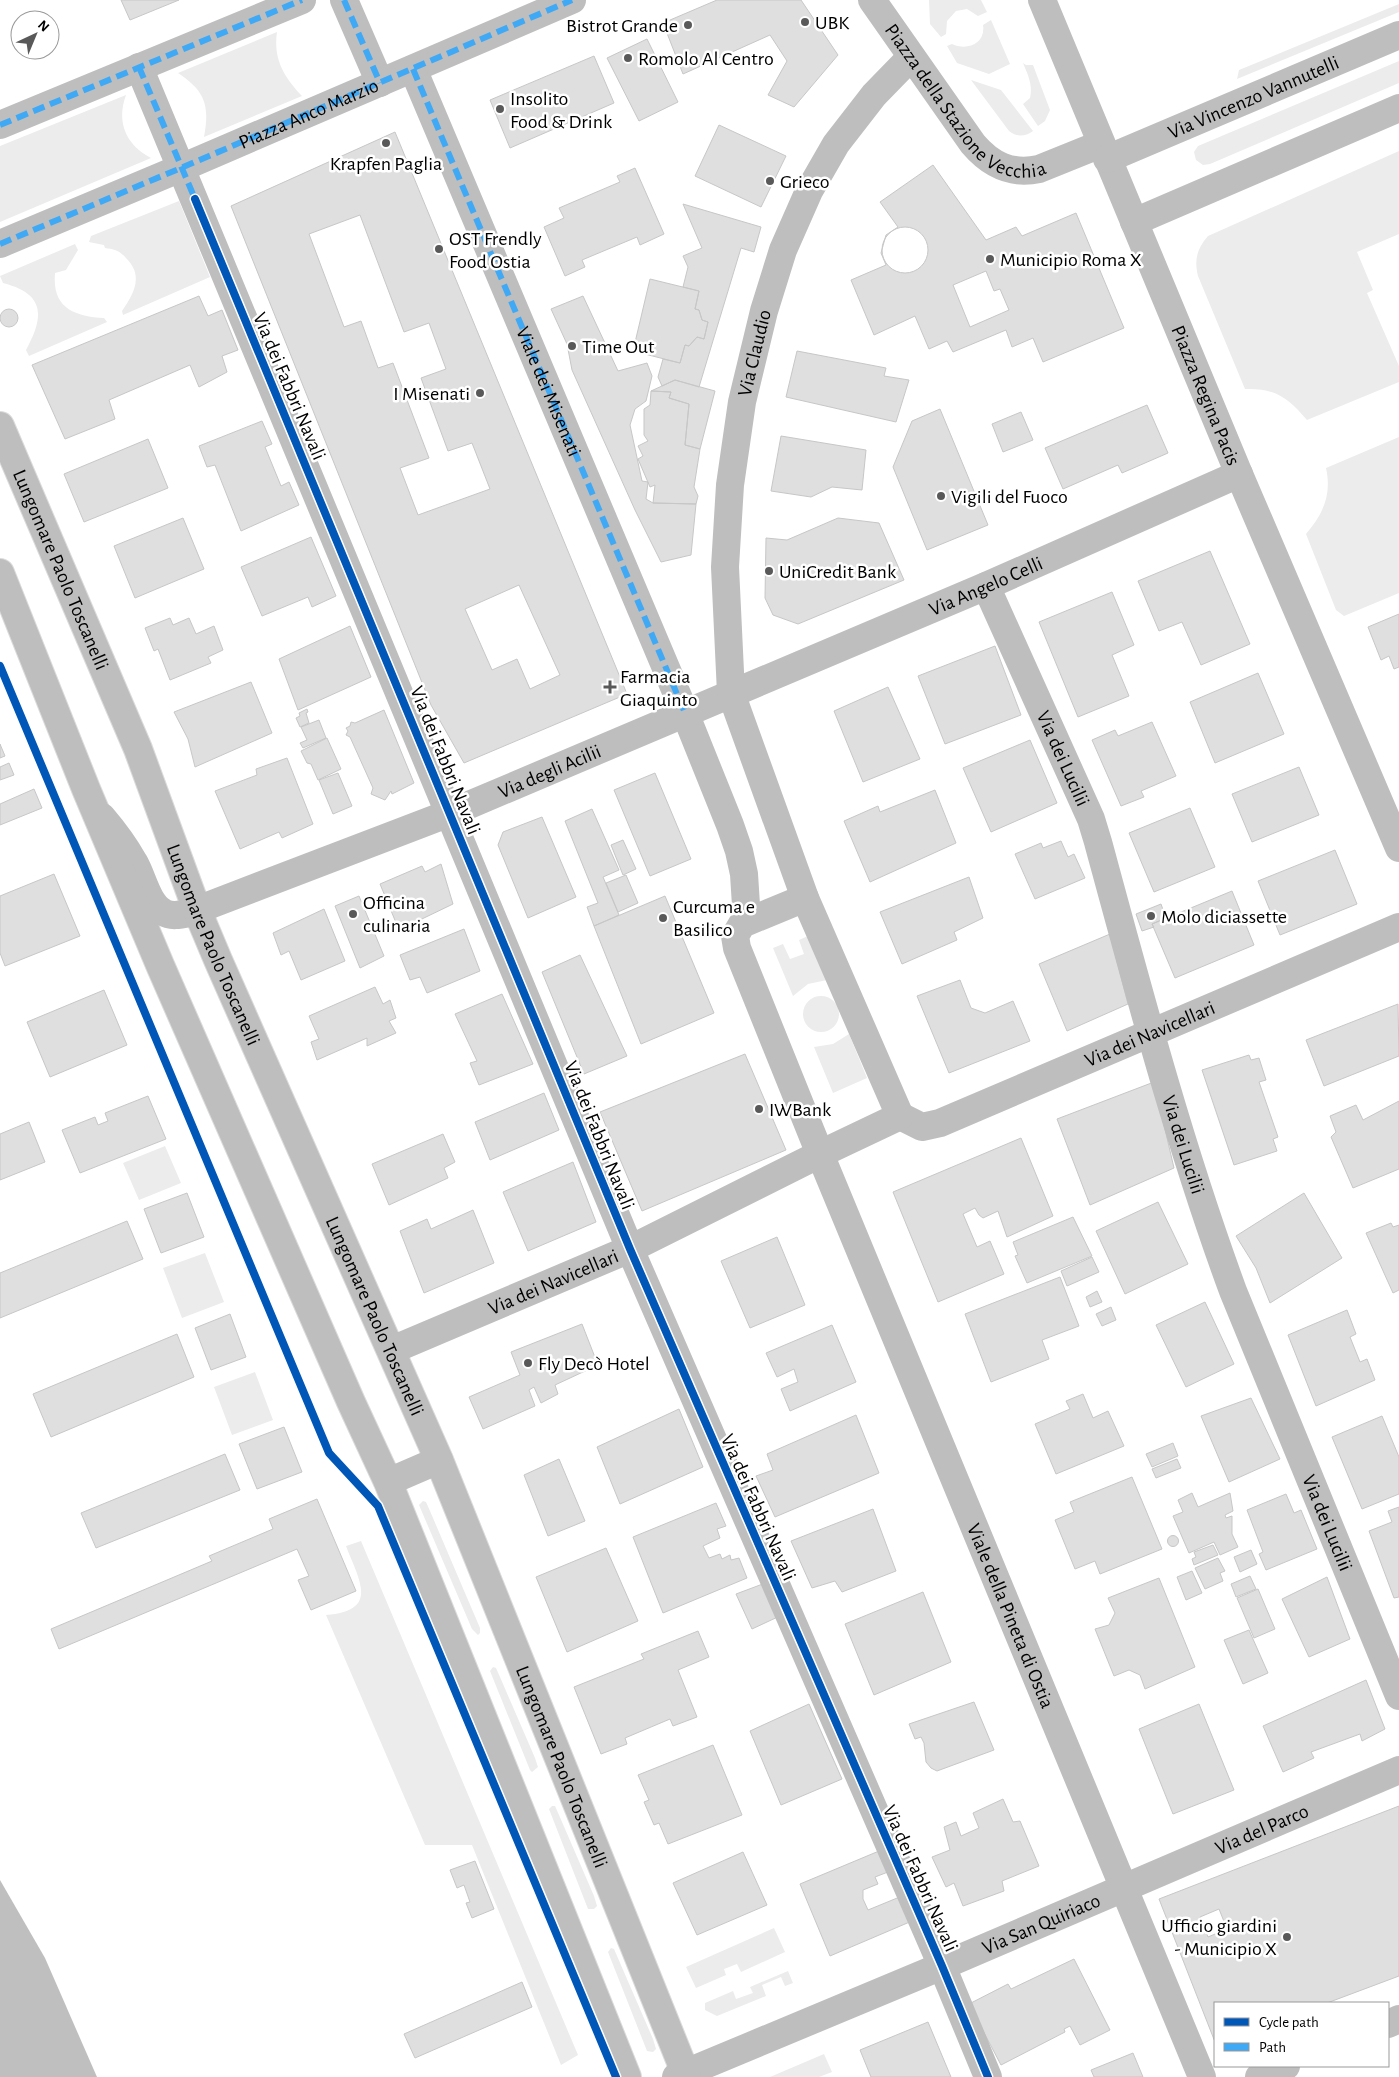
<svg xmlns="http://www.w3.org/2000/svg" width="1399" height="2077" font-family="'Alegreya Sans',sans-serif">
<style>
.green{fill:#ececec}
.water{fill:#bfbfbf}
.building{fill:#dfdfdf;stroke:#c7c7c7;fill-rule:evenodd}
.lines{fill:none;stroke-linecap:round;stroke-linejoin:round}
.major-casing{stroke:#dbdbdb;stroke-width:30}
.minor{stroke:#bebebe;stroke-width:28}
.major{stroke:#bebebe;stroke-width:28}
.quiet{stroke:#3fa9f5;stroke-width:6;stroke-dasharray:12 6;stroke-linecap:butt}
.cycleway-casing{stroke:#fff;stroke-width:11}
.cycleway{stroke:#0057b8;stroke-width:8}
.poi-dot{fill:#595959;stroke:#fff;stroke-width:2}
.labels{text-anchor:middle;stroke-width:5;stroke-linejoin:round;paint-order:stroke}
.poi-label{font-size:20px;fill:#000;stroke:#fff;text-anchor:start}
.street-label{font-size:20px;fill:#000;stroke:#fff}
</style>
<rect width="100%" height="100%" fill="#fff"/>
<!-- green -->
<path class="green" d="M929,0H981L987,12L978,16L967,9L956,11L947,21L946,34L941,37L930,24Z
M1399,4V12L1237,79L1239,70Z
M991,20L1010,64L989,74L957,63L947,46L952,44C967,51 986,44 983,25Z
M277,32C273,59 284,77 302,96L204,137C210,105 205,91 178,73Z
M1399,61V83L1210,164L1203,165L1196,160L1194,152L1198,146Z
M1023,63L1026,65H1033L1050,110L1045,121L1038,126L1023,104L1030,98C1033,85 1028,75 1023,63Z
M971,80L1001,90L1033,131C1025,137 1016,137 1009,131Z
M126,95C116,122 126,145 151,158L0,222V146Z
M1399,151V234L1357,252L1373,290L1367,293L1399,366V382L1307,420C1288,398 1276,388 1245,389L1198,276C1194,259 1197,249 1208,236Z
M179,201L210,277L123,315L122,311C134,293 144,276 126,258C120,251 114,249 105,248L104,245L89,242L91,236Z
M75,244L78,250L66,270L55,273C52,308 74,316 104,318L107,322L29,356L26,350C44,317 46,294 3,283L0,276Z
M1399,437V593L1344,616L1336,610L1306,534C1323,514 1332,495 1326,468Z
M808,936L827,980L808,984L793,996L773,948L783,944L790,959L804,954L799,940Z
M803 1014a18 18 0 1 1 36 0a18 18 0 1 1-36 0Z
M849,1034L867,1078L833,1093L814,1047L833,1044Z
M165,1146L181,1183L139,1200L123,1163Z
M205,1253L224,1302L182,1318L163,1268Z
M255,1372L273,1420L232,1435L214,1387Z
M423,1501L426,1502L430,1511L480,1628V1633L478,1635L472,1629L419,1505Z
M361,1541L578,2055L561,2065L472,1845H425L326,1615C380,1611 359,1580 346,1546Z
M493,1667L496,1668L500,1677L535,1758L538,1767L532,1772L530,1770L490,1671Z
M552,1806H555L559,1815L594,1896L597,1906L594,1909H588L549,1809Z
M774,1928L785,1952L741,1972L737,1964L724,1969L726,1975L696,1988L686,1967Z
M611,1948L614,1949L653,2039L656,2049L653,2052L647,2051L608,1952Z
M788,1971L793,1983L785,1986L781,1977L762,1985L766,1996L717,2016L705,2010V2003L733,1991L736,1999L753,1993L750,1987Z
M824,2054L832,2072L819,2077H770Z"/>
<!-- water -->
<path class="water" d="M0,1880L45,1958L97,2077H0Z"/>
<!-- building -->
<path class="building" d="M121,0H179L130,20Z
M717,0H801L838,55L794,107L768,95L787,61L770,35L683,74L663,23Z
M647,39L678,102L639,121L607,58Z
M594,56L614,103L510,148L490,100Z
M719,125L786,156L761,207L695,176Z
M395,132L627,694L464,763L431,705L231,206ZM360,215L404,332L429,323L446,369L421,378L448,451L472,443L490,489L418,515L400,468L429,458L393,363L378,368L361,321L344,327L309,234ZM519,585L560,675L530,689L517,659L492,670L465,609Z
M933,165L986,240L1016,227L1022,236L1076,213L1124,328L1043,362L1033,338L1012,347L1006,330L953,352L947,341L929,349L915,316L874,335L851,280L886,265L881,253L886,235L898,227L880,202ZM986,271L994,291L1000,289L1009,310L970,327L953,285Z
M635,168L664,234L640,245L637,237L582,260L585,267L565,276L544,227L564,218L559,208L620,182L617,176Z
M683,204L761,227L754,252L741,248L699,387L675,380L662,386L658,377L663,359L680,363L685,345L689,346L697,337L704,339L708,322L702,320L699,310L695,309L699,291L683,287L688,267L683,256L702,248Z
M882 250a23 23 0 1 1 46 0a23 23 0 1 1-46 0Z
M650,279L699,291L695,309L699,310L702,320L708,322L704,339L697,337L689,346L685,345L680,363L633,351Z
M199,296L208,316L222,310L238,350L222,356L227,372L199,387L190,365L109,400L115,419L65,439L32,365Z
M583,296L618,371L647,363L652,376L646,401L635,409L630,425L642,481L648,482L646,499L653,503L696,504L691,555L661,562L635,510L572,370L567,344L551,309Z
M0 318a9 9 0 1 1 18 0a9 9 0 1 1-18 0Z
M797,351L886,368L884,376L909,380L896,422L786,397Z
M675,380L715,391L700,449L685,445L689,404L669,398L671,392L651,391Z
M651,391L671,392L669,398L689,404L685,445L700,449L694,487L698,496L696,504L653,503L655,485L650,487L638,459L643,456L638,446L648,441L644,435V409L650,405Z
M1147,405L1168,453L1122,473L1118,465L1063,489L1045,448Z
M940,409L988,525L927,550L893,467L912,421Z
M1021,412L1033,440L1003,452L992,424Z
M262,421L272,444L265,447L281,486L289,482L299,505L241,531L215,465L207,467L199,446Z
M781,436L866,450L862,490L832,487L811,497L771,491Z
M148,439L168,488L84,522L64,474Z
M183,518L204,569L135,598L114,546Z
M838,518L879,523L904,580L798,624L773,615L765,598L766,538L787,540Z
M311,537L336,596L312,607L308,597L262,616L241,567Z
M1210,551L1250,644L1201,665L1182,622L1159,631L1138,581Z
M1112,592L1134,645L1112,655L1129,696L1078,717L1039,622Z
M1399,614V667L1394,669L1389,656L1381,660L1368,627Z
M170,618L173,625L189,618L196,634L214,626L223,650L208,657L211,663L170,680L158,649L154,651L145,628Z
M350,626L371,677L298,710L279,659Z
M995,646L1021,715L945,744L918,676Z
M1258,673L1284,734L1215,763L1190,702Z
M251,682L272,733L195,767L188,739L174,712Z
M888,687L920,759L863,782L834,711Z
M307,709L308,712L306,713L309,723L300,727L296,718L300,716L299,713Z
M384,710L414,783L392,794L391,791L385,800L371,794L373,788L350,737L346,735L348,731L346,728L350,726L351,722L355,723Z
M319,720L326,738L303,748L300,743L307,740L301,727Z
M1152,722L1176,776L1141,791L1144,797L1121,806L1092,740L1115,730L1118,736Z
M327,738L341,769L318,780L311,764L307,763L301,751Z
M1030,740L1057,803L991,832L963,768Z
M0,744L5,756L0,758Z
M287,758L313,824L282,838L279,832L240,849L215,791L257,775L256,769Z
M9,763L14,775L0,780V767Z
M1299,767L1319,815L1252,842L1232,794Z
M338,773L352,806L333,814L319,780Z
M655,773L691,859L650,876L614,790Z
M34,789L42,808L0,825V804Z
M935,790L956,843L870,882L844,821L878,806L880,812Z
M1190,808L1215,867L1154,892L1129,833Z
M592,809L619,870L603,877L619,915L594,926L587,907L598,903L565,821Z
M542,817L576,897L528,918L498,845L503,832Z
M623,840L636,869L623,875L611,845Z
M1061,841L1068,857L1074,854L1085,878L1035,899L1015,854L1041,843L1043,848Z
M1335,850L1357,904L1280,935L1258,881Z
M441,864L453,904L399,930L380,884L422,866L425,872Z
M54,874L80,936L5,966L0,953V896Z
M626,875L638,903L618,912L606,883Z
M969,877L983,918L954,932L957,940L902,964L880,912Z
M1232,891L1254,945L1175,978L1152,924Z
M359,896L384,956L360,968L335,906Z
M665,896L714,1013L641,1044L594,926Z
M1161,904L1166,918L1152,924L1154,927L1142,931L1136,914Z
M324,909L345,961L301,980L289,951L281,955L273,933Z
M464,929L480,971L427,993L420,977L410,980L400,955Z
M1110,934L1128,1004L1067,1031L1039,964Z
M580,955L627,1056L584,1074L542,972Z
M960,980L971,1008L985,1013L1013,1001L1030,1041L949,1073L917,996Z
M375,987L383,1004L390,1000L396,1018L389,1021L396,1033L367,1046V1038L317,1060L311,1042L319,1039L309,1016Z
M104,990L127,1045L50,1077L27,1022Z
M502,994L533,1064L479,1085L470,1063L477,1061L455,1014Z
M1398,1004L1399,1056L1324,1086L1306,1040Z
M745,1054L786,1150L642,1211L600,1112Z
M1249,1055L1251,1060L1259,1058L1266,1080L1259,1082L1278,1137L1273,1139L1277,1151L1234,1165L1202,1070Z
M1154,1082L1174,1168L1090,1205L1057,1119Z
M544,1093L559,1130L490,1160L475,1122Z
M148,1096L166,1139L80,1173L62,1130L95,1117L98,1125L108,1121L105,1113Z
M1399,1101V1169L1353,1188L1331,1137L1336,1132L1330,1116L1356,1105L1363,1120Z
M29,1122L45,1162L0,1180V1134Z
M443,1134L455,1162L444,1168L448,1178L389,1205L372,1164Z
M1021,1138L1053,1216L1007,1237L998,1211L983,1218L979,1215L975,1208L963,1214L977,1247L990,1241L1004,1274L938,1302L893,1192Z
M573,1162L596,1222L528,1251L503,1192Z
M187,1193L204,1237L161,1253L144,1209Z
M1304,1193L1342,1258L1270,1303L1256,1268L1236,1236Z
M1158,1202L1188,1264L1125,1294L1096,1231Z
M473,1210L494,1263L424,1293L400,1231L427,1219L431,1229Z
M1073,1217L1092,1256L1027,1283L1015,1256L1018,1255L1013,1242Z
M127,1221L143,1259L0,1318V1273Z
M1391,1223L1393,1227L1399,1225V1290L1393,1293L1366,1233Z
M777,1237L805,1305L750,1328L721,1261Z
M1092,1257L1099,1272L1067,1286L1061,1271Z
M1060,1277L1079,1326L1042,1340L1049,1359L991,1382L965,1314Z
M1097,1291L1102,1302L1090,1307L1086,1297Z
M1205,1302L1234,1364L1186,1387L1156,1325Z
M1111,1307L1116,1320L1102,1326L1096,1314Z
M1347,1310L1356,1334L1350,1337L1360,1362L1367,1359L1375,1380L1316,1406L1288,1335Z
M230,1314L246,1357L211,1370L195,1328Z
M582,1324L598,1365L555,1385L558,1394L541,1403L534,1387L529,1390L535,1406L483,1429L469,1397L520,1375L511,1352Z
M832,1325L856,1382L790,1411L781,1389L798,1382L794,1369L777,1377L766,1353Z
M177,1334L194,1377L51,1437L33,1394Z
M1083,1394L1093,1418L1108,1411L1124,1446L1056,1474L1035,1424L1070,1409L1066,1401Z
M1251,1398L1280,1459L1229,1482L1201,1416Z
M679,1409L703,1467L620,1504L597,1447Z
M856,1415L879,1473L775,1517L756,1476L773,1470L767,1454Z
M1382,1416L1399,1457V1494L1362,1509L1332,1437Z
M284,1427L302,1472L257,1489L239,1444Z
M1173,1443L1178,1456L1152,1467L1146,1454Z
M225,1454L240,1490L96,1548L81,1513Z
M559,1459L585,1521L548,1536L524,1475Z
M1177,1459L1181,1468L1156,1478L1152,1469Z
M1132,1477L1162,1549L1100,1574L1095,1561L1075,1569L1055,1520L1074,1512L1070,1502Z
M1192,1493L1198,1507L1230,1493L1233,1511L1225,1515L1226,1518L1232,1516V1534L1238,1547L1220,1555L1214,1542L1189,1553L1173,1516L1183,1512L1178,1500Z
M1286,1494L1294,1513L1301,1510L1317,1549L1266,1570L1259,1554L1263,1552L1247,1510Z
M317,1499L356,1591L311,1610L298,1580L309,1576L297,1549L59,1649L51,1629L212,1561L209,1556L273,1529L269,1519Z
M716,1503L726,1526L717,1529L720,1538L703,1546L709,1558L720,1554L722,1559L730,1555L731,1560L739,1558L747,1578L663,1613L633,1537Z
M1399,1507V1597L1394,1598L1369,1531L1392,1522L1388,1511Z
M873,1509L896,1571L842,1592L835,1581L812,1588L791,1541Z
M1167.5 1541a5.5 5.5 0 1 1 11 0a5.5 5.5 0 1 1-11 0Z
M1213,1545L1218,1555L1194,1565L1192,1559L1196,1557L1194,1552Z
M606,1548L638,1621L567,1652L536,1577Z
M1251,1550L1257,1564L1240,1572L1234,1557Z
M1218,1558L1225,1571L1220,1573L1223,1581L1205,1589L1195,1568Z
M1192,1571L1202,1593L1186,1600L1177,1577Z
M1250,1576L1256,1589L1236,1597L1231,1584Z
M1327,1577L1350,1639L1309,1657L1282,1599Z
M1159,1578L1195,1667L1145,1689L1140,1675L1129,1670L1114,1676L1095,1629L1109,1625L1115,1613L1108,1598Z
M768,1582L782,1615L752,1629L736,1594Z
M1258,1589L1275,1629L1254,1638L1237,1598Z
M923,1592L951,1662L874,1695L845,1624Z
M1249,1630L1268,1673L1243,1684L1224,1640Z
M698,1631L709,1657L678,1670L697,1717L673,1726L670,1719L625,1738L627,1744L601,1754L574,1687L644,1659L641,1654Z
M1366,1680L1385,1729L1362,1741L1360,1734L1311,1752L1314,1758L1283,1772L1263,1726Z
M974,1702L994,1750L937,1771L931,1768L926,1762L924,1743L921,1737L915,1739L909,1724Z
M809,1704L842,1779L781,1805L750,1731Z
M1199,1704L1234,1790L1173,1814L1139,1729Z
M713,1745L742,1815L668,1844L659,1823L654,1825L644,1802L649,1800L638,1775Z
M1003,1799L1013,1822L1020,1821L1039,1866L1002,1881L1004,1891L963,1906L954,1883L946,1887L932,1857L950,1850L944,1827L956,1822L961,1836L979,1828L973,1813Z
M1399,1806V1976L1327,2003H1215V2042L1159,1899Z
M879,1851L888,1872L875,1877L878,1884L863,1890V1899L868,1910L902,1896L912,1921L830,1956L800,1884Z
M743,1852L767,1905L697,1935L673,1883Z
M475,1861L494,1909L472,1918L466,1903L470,1902L464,1885L457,1888L450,1870Z
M1219,1909L1227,1929L1208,1937L1200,1917Z
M1074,1959L1110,2030L1080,2045L1070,2026L1064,2029L1065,2032L1001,2065L969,2004L1008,1984L1011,1989Z
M522,1982L532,2007L415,2058L404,2034Z
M928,2022L951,2077H871L860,2050Z
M1133,2053L1143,2077H1094L1091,2070Z"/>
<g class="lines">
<!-- major casing -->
<g class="major-casing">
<g id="major">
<path id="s10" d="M0,426L138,749L197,910L218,960L439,1460L687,2077"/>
<path d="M0,573L86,789L160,965L351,1402L388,1482L627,2077"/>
</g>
</g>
<!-- minor -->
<g class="minor">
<path d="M344,0L380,83"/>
<path id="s1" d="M872,0L973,144C991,165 1011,175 1039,169L1101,144"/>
<path id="s2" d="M1042,0L1239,474L1399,848"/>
<path d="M139,67L630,1249L942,1966L988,2077"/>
<path d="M413,69L685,713L730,825L739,851L744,874L747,921"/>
<path d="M0,125L302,0"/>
<path id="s3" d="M1107,159L1399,35"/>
<path d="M1134,222L1399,108"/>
<path d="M0,244L181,168L572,0"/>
<path id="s4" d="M986,586L1091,819L1098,842C1139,993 1179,1144 1233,1291L1399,1696"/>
<path id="s5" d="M102,817C114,831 125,846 134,862C143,877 147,903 163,912C171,917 180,915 189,913L450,813L986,586L1239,474"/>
<path id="s6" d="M805,898L742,924L735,936L737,948L820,1154L1202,2077"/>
<path id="s7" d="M900,1116L922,1127L940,1123L1399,927"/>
<path id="s8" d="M392,1350L630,1249L820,1154L900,1116L805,898L731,693L725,567L730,485L742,402L764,311L783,250L809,191L836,144L874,95L911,57"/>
<path d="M388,1482L439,1460"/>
<path d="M1388,2024L1399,2019"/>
<path id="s9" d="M676,2077L942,1966L1399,1770"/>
<path d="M1259,2077L1286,2066"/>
</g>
<!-- major -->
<use href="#major" class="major"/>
<!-- quiet -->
<g class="quiet">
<path d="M344,0L380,83"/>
<path d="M139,67L195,199"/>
<path id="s11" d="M413,69L685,713"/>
<path d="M0,125L302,0"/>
<path id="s12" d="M0,244L181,168L572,0"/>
</g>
<!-- cycleway casing -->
<g class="cycleway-casing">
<path id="cycleway" d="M195,199L630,1249L942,1966L988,2077
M0,666L329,1453L378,1506L616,2077"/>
</g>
<!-- cycleway -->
<use href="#cycleway" class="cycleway"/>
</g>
<!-- markers -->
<g class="poi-dot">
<circle cx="805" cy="22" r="5"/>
<circle cx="688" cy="25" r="5"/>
<circle cx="628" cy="58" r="5"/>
<circle cx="500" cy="109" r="5"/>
<circle cx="386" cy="143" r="5"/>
<circle cx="770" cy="181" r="5"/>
<circle cx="439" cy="249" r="5"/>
<circle cx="990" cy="259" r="5"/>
<circle cx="572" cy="346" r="5"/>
<circle cx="480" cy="393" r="5"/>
<circle cx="941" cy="496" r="5"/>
<circle cx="769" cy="571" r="5"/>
<path d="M607.5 679.5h5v5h5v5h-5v5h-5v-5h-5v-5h5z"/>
<circle cx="353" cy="914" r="5"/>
<circle cx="1151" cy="916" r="5"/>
<circle cx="663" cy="918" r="5"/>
<circle cx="759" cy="1109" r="5"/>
<circle cx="528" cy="1363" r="5"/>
<circle cx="1287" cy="1937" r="5"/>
</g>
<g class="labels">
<!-- poi labels -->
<g class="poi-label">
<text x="815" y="29">UBK</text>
<text x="678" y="32" text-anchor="end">Bistrot Grande</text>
<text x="638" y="65">Romolo Al Centro</text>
<text x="510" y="105">Insolito<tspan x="510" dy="23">Food &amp; Drink</tspan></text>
<text x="386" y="170" text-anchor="middle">Krapfen Paglia</text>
<text x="780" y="188">Grieco</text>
<text x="449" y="245">OST Frendly<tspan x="449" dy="23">Food Ostia</tspan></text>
<text x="1000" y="266">Municipio Roma X</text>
<text x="582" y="353">Time Out</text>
<text x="470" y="400" text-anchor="end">I Misenati</text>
<text x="951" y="503">Vigili del Fuoco</text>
<text x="779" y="578">UniCredit Bank</text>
<text x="620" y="683">Farmacia<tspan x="620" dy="23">Giaquinto</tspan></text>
<text x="363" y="909">Officina<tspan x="363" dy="23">culinaria</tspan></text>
<text x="673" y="913">Curcuma e<tspan x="673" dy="23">Basilico</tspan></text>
<text x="1161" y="923">Molo diciassette</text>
<text x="769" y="1116">IWBank</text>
<text x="538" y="1370">Fly Decò Hotel</text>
<text x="1277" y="1932" text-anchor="end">Ufficio giardini<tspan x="1277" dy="23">- Municipio X</tspan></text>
</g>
<!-- street labels -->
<g class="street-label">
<text dy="7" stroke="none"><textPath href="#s1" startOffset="144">Piazza della Stazione Vecchia</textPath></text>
<text dy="7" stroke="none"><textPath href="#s3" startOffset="159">Via Vincenzo Vannutelli</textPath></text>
<text dy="7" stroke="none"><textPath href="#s12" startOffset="335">Piazza Anco Marzio</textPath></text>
<text dy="7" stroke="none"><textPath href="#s8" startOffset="1358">Via Claudio</textPath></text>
<text transform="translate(290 386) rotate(67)" y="7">Via dei Fabbri Navali</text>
<text dy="7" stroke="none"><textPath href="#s11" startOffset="350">Viale dei Misenati</textPath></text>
<text dy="7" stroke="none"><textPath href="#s2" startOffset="428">Piazza Regina Pacis</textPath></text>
<text dy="7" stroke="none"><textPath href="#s10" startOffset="156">Lungomare Paolo Toscanelli</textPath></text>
<text dy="7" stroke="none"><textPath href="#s5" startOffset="1002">Via Angelo Celli</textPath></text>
<text dy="7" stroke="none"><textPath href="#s4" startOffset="189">Via dei Lucilii</textPath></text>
<text transform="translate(446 760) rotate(68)" y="7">Via dei Fabbri Navali</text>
<text dy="7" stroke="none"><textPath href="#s5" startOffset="528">Via degli Acilii</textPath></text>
<text dy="7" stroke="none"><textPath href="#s10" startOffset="561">Lungomare Paolo Toscanelli</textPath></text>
<text dy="7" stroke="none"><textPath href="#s7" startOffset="271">Via dei Navicellari</textPath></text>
<text transform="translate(600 1135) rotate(68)" y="7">Via dei Fabbri Navali</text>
<text dy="7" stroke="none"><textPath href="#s4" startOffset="594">Via dei Lucilii</textPath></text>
<text dy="7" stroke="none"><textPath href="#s8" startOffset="175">Via dei Navicellari</textPath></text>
<text dy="7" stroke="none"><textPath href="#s10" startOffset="966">Lungomare Paolo Toscanelli</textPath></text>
<text transform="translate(759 1507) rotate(66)" y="7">Via dei Fabbri Navali</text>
<text dy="7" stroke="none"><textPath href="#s4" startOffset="999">Via dei Lucilii</textPath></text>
<text dy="7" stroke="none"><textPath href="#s6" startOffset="816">Viale della Pineta di Ostia</textPath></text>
<text dy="7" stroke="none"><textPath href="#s10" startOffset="1454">Lungomare Paolo Toscanelli</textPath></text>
<text dy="7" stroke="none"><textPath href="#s9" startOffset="636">Via del Parco</textPath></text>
<text transform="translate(921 1878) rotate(66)" y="7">Via dei Fabbri Navali</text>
<text dy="7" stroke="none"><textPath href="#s9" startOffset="396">Via San Quiriaco</textPath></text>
</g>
</g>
<!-- legend -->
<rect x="1214" y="2002" width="175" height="65" fill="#ffffff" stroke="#999999"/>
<rect x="1224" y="2018" width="25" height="8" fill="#0057b8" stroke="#999999"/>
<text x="1259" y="2027" font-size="15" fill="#000000">Cycle path</text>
<rect x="1224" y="2043" width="25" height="8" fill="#3fa9f5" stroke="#999999"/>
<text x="1259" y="2052" font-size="15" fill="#000000">Path</text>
<!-- north arrow -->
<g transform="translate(35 35) rotate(44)"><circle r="24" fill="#ffffff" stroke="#999999"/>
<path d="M0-4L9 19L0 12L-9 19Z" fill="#595959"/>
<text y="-8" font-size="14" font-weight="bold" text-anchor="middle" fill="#000000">N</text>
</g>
</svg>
